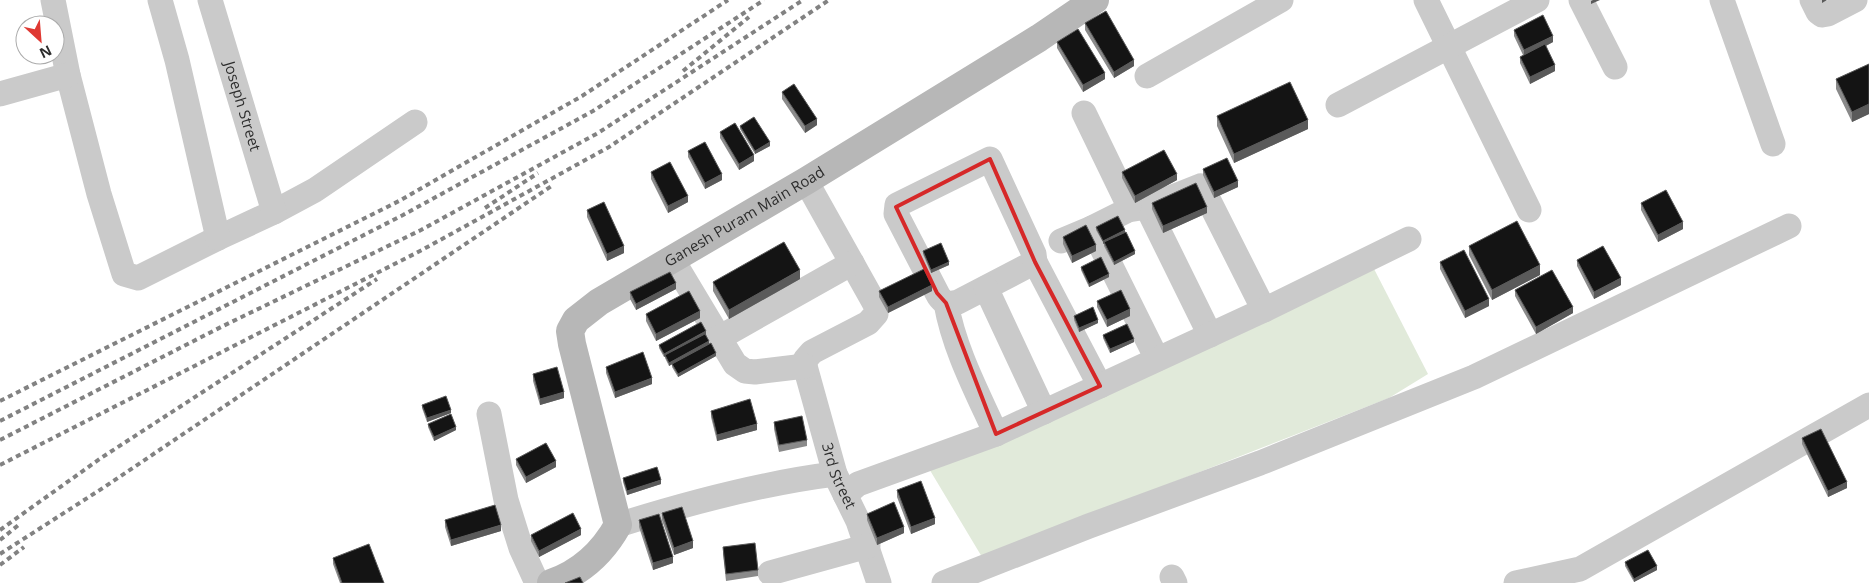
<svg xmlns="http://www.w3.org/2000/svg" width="1869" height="583" font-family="'Open Sans',sans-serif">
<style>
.green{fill:#e1eada}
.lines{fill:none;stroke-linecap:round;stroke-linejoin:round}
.street{stroke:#cacaca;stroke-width:25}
.secondary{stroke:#b7b7b7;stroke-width:28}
.rail{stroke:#828282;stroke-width:4;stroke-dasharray:5 4;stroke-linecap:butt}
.wall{fill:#8a8a8a}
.shaded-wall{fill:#5a5a5a}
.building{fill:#141414;stroke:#5a5a5a}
.marked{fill:none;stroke:#d62828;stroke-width:4;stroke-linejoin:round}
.labels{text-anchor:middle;stroke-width:5;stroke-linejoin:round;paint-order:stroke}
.street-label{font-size:15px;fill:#2d2d2d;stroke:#fff}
</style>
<rect width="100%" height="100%" fill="#fff"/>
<!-- green -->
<path class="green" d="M1372,265L1428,374L1389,398L982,557L928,467Z"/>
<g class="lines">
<!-- street -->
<g class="street">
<path d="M53,0L68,75L99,194L124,274L138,278L218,238L274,212L315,190L415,122"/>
<path d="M160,0L177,60L218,238"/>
<path id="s1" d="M210,0L274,212"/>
<path d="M1426,0L1529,210"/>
<path d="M1581,0L1615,67"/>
<path d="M1722,0L1773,144"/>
<path d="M1812,0L1818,12L1822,15L1828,14L1855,0"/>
<path d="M1147,76L1281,0"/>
<path d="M0,94L68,75"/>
<path d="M1338,105L1537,0"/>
<path d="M990,159L1034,254L1035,262L958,302C948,305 942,303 937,293L896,214L897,205Z"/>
<path id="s2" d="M806,181L876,306V314L868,323L812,352L805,360V366L835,474L858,521L879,583"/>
<path d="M1147,207L1210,335"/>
<path d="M1128,210L1147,207L1200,186L1203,189L1264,310"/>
<path d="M1092,228L1157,359"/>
<path d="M1061,241L1092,228L1126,211L1129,206L1084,113"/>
<path d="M672,259L735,364L745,371L755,372L805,366"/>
<path d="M1035,262L1100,386"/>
<path d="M986,288L1044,412"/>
<path d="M946,303C954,349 977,392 996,434"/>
<path d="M719,338L852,263"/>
<path d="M489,414L506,500L521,548L537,583"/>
<path d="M845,495L858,484L996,434L1264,310L1409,239"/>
<path d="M618,525C688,503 762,483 835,474"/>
<path d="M770,573L868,546"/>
<path d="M1172,577L1175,583"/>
<path d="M944,583L1089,526L1260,463L1474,377L1789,226"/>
<path d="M1516,583L1580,569L1869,405"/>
</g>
<!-- secondary -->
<path class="secondary" id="s3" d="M551,583C580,573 603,552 618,525L572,344L570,331L576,320L599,302L806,181L1039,38L1095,0"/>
<!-- rail -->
<path class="rail" d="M683,71L749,17
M485,208L538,173
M0,401L399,201L582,96L728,0
M0,421L403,215L593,111L764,0
M0,440L221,327L421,230L598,133L803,0
M0,465L422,250L609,147L829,0
M0,530L101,458L377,279
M0,540L21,523
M0,554L106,486L553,185
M0,565L24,547"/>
</g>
<!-- wall -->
<path class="wall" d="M1085,23L1134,66L1114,78L1085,30Z
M1514,30L1553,42L1546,46L1555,71L1530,84L1520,63V57L1523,55L1514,36Z
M1057,42L1105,79L1083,92L1057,48Z
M1869,64V114L1852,122L1836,89V79Z
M782,92L817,125L805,133L782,99Z
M1217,116L1308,129L1234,163L1217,126Z
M740,126L770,146L755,154L740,129Z
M720,132L754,161L739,170L720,138Z
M688,151L722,180L705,189L688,157Z
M1203,169L1238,187L1214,198L1203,175Z
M651,172L688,202L668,213L651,179Z
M1122,172L1177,180L1135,203L1122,178Z
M1152,203L1207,213L1163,233L1152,209Z
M1641,203L1683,229L1658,242L1641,210Z
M587,210L624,253L607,261L587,217Z
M1096,227L1125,232L1135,254L1114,265L1104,246V244L1096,230Z
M1063,237L1096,251L1072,263L1063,244Z
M1469,246L1540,275L1492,300L1469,255Z
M923,251L949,265L931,273L923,254Z
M1577,260L1621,285L1594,299L1577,266Z
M1440,262L1489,306L1465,318L1440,269Z
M1081,267L1109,277L1089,287L1081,270Z
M800,279L729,319L713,291V282Z
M676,289L636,310L630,299V292Z
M1515,290L1573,313L1536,334L1515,296Z
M879,291H932L888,313L879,297Z
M1097,301L1130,316L1107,327L1097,307Z
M646,314L700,318L656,341L646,321Z
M1074,316L1098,323L1079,332L1074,320Z
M706,334L709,344L716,356L678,377L672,367V364L669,366L665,358V356L664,357L659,348V345Z
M1103,335L1134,342L1110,353L1103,338Z
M606,367L652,384L615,398L606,373Z
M533,374L564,398L540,405L533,381Z
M422,405L451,413L427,422L422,408Z
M711,411L757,430L717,441L711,417Z
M774,422L807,440V446L779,452L774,429Z
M428,424L456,430L434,441L428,427Z
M1802,438L1847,488L1828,497L1802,444Z
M516,459L556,467L526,483L516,465Z
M623,478L661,484L627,495L623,482Z
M897,490L935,524L911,534L897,497Z
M662,513L693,548L674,555L662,520Z
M867,514L904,533L877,545L867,520Z
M445,520L501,531L451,546L445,527Z
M639,520L673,563L653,570L639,527Z
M531,535H581L539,557L531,541Z
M723,547L758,570V576L726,581L723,554Z
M333,558L384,583H340L333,564Z
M1625,562L1657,570L1634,582L1625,566Z"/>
<!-- shaded-wall -->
<path class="shaded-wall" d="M1593,0H1600L1591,4V1Z
M1822,0H1827L1822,3Z
M1553,36V42L1524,57V50Z
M1134,60V66L1114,78V72Z
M1555,65V71L1530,84V77Z
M1105,73V79L1083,92V85Z
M1869,104V114L1852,122V112Z
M817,119V125L805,133V126Z
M1308,120V129L1234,163V154Z
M770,142V146L755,154V151Z
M754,155V161L739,170V164Z
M722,174V180L705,189V183Z
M1177,174V180L1135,203V196Z
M1238,181V187L1214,198V192Z
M688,196V202L668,213V206Z
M1207,207V213L1163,233V226Z
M1683,222V229L1658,242V235Z
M1125,230V233L1103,244V241Z
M1096,245V251L1072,263V256Z
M624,246V253L607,261V254Z
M1135,251V254L1114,265V262Z
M949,262V265L931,273V270Z
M1540,265V275L1492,300V290Z
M800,270V279L729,319V310Z
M1109,274V277L1089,287V284Z
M1621,278V285L1594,299V292Z
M676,283V289L636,310V304Z
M932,285V291L888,313V307Z
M1489,299V306L1465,318V311Z
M1573,307V313L1536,334V327Z
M1130,309V316L1107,327V320Z
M700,311V318L656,341V334Z
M1098,320V323L1079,332V328Z
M706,331V334L664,357V354Z
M1134,339V342L1110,353V349Z
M709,341V344L669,366V363Z
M716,353V356L678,377V374Z
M652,378V384L615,398V392Z
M564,392V398L540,405V399Z
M451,410V413L427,422V418Z
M757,424V430L717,441V435Z
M456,427V430L434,441V437Z
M556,461V467L526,483V477Z
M661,480V484L627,495V491Z
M1847,482V488L1828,497V491Z
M935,518V524L911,534V527Z
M501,525V531L451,546V540Z
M904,527V533L877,545V538Z
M581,529V535L539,557V551Z
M693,541V548L674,555V548Z
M673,557V563L653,570V563Z
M1657,566V570L1634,582V579Z"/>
<!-- building -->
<path class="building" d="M1106,11L1134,60L1114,72L1085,23Z
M1543,15L1553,36L1524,50L1514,30Z
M1078,29L1105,73L1083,85L1057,42Z
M1545,44L1555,65L1530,77L1520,57Z
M1869,64V104L1852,112L1836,79Z
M1290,82L1308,120L1234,154L1217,116Z
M794,84L817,119L805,126L782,92Z
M754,117L770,142L755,151L740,126Z
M735,123L754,155L739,164L720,132Z
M705,142L722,174L705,183L688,151Z
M1164,150L1177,174L1135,196L1122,172Z
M1227,158L1238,181L1214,192L1203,169Z
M670,162L688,196L668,206L651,172Z
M1196,183L1207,207L1163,226L1152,203Z
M1666,190L1683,222L1658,235L1641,203Z
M604,202L624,246L607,254L587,210Z
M1118,216L1125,230L1103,241L1096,227Z
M1517,221L1540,265L1492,290L1469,246Z
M1086,225L1096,245L1072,256L1063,237Z
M1126,232L1135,251L1114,262L1104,242Z
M784,242L800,270L729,310L713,282Z
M941,243L949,262L931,270L923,251Z
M1603,246L1621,278L1594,292L1577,260Z
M1464,250L1489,299L1465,311L1440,262Z
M1101,257L1109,274L1089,284L1081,267Z
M924,269L932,285L888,307L879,291Z
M1552,270L1573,307L1536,327L1515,290Z
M670,272L676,283L636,304L630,292Z
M1121,290L1130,309L1107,320L1097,301Z
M689,291L700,311L656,334L646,314Z
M1093,307L1098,320L1079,328L1074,316Z
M701,322L706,331L664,354L659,345Z
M1127,324L1134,339L1110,349L1103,335Z
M705,334L709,341L669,363L665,355Z
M711,343L716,353L678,374L672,364Z
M643,352L652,378L615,392L606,367Z
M557,367L564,392L540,399L533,374Z
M446,396L451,410L427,418L422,405Z
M750,399L757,424L717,435L711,411Z
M451,414L456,427L434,437L428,424Z
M802,416L807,440L779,445L774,422Z
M1821,429L1847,482L1828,491L1802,438Z
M546,443L556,461L526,477L516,459Z
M657,467L661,480L627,491L623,478Z
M921,481L935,518L911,527L897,490Z
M894,502L904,527L877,538L867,514Z
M495,505L501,525L451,540L445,520Z
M682,507L693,541L674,548L662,513Z
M573,513L581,529L539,551L531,535Z
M659,514L673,557L653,563L639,520Z
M755,543L758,570L726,574L723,547Z
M369,544L384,583H342L333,558Z
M1648,550L1657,566L1634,579L1625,562Z
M580,577L583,583H565Z"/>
<!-- marked area -->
<path class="marked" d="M990,159L1035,262L1100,386L996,434L946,303L937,293L896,207Z"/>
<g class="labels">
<!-- street labels -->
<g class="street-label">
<text dy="5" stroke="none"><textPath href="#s1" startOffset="111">Joseph Street</textPath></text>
<text dy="5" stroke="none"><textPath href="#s3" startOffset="501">Ganesh Puram Main Road</textPath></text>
<text dy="5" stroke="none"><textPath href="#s2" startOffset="358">3rd Street</textPath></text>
</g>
</g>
<!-- north arrow -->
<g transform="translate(40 40) rotate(154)"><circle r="24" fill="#ffffff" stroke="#ababab"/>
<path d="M0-4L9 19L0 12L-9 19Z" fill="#df3933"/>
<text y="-8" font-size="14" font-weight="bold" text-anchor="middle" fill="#2d2d2d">N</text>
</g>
</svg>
